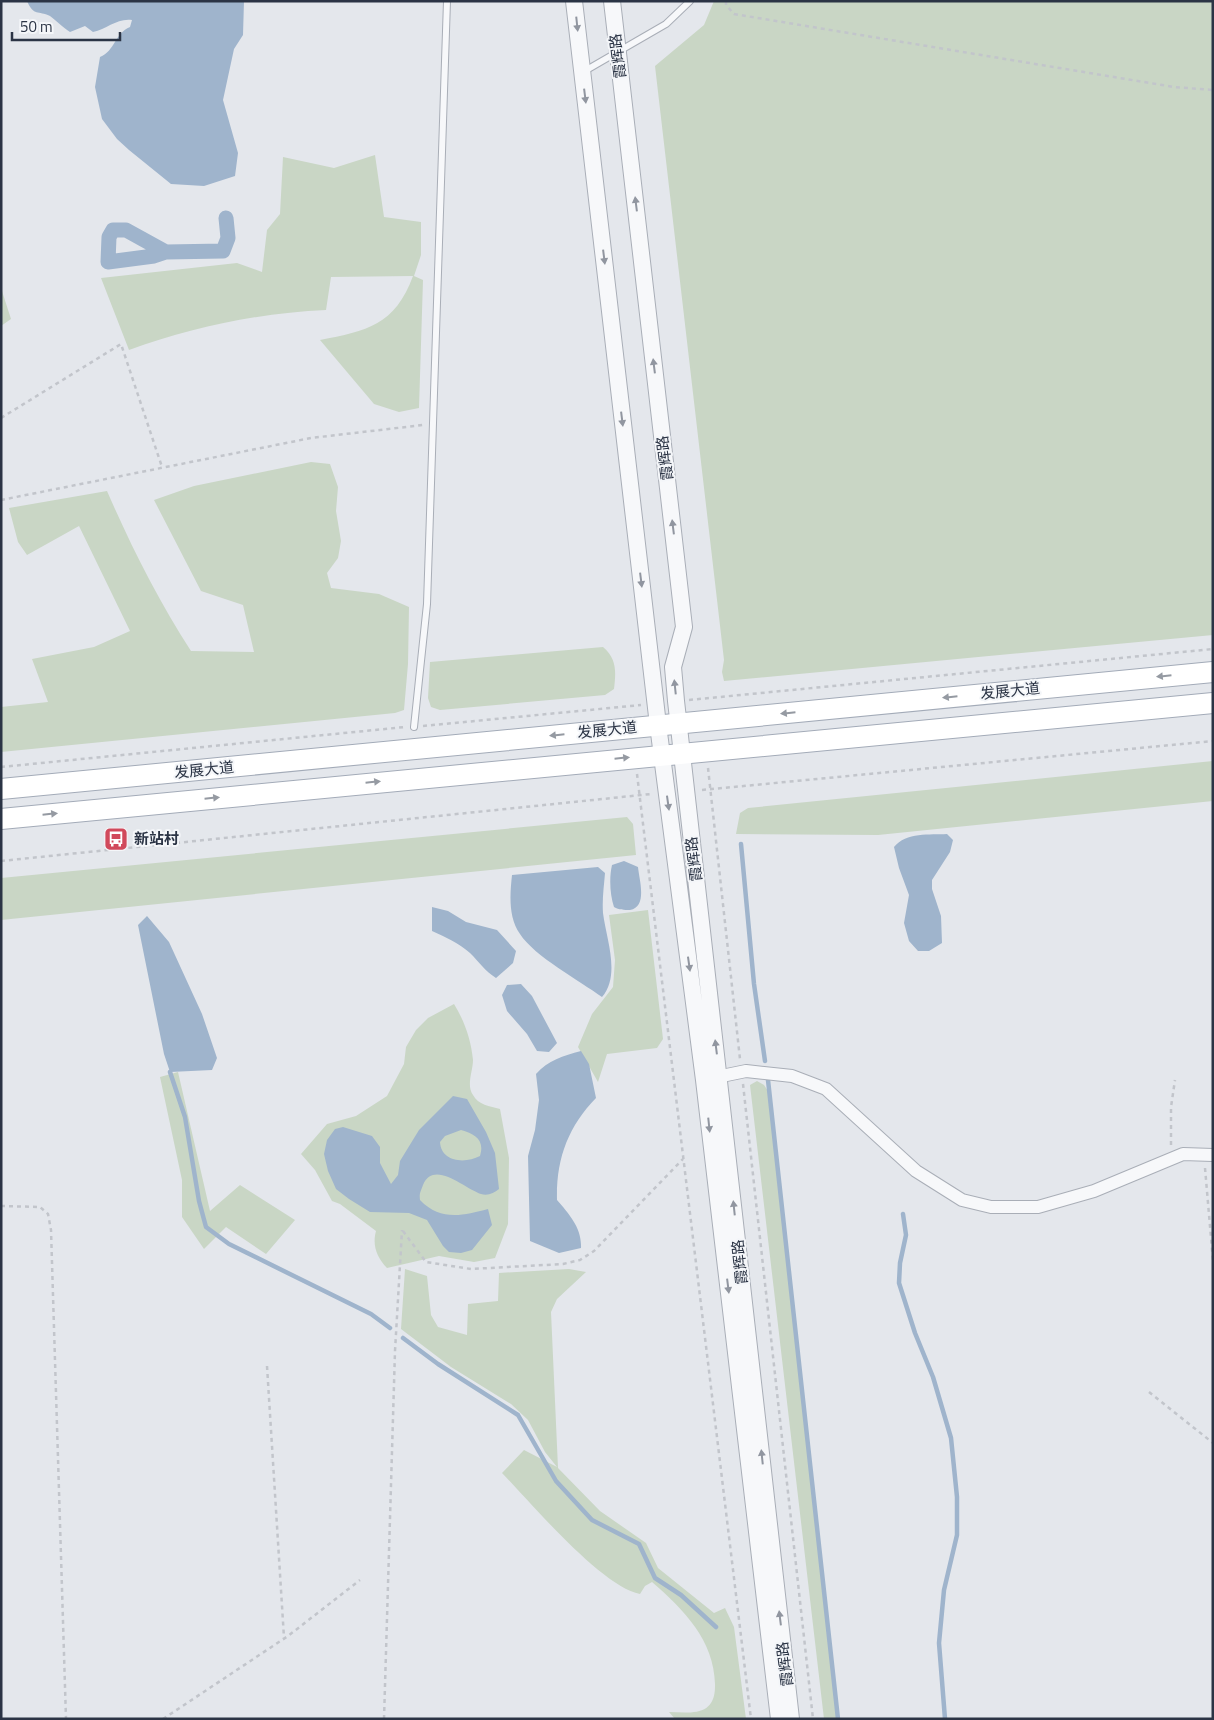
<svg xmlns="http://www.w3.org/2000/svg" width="1214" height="1720" font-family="'Titillium Web','Noto Sans SC',sans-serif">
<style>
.green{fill:#c9d6c5}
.water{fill:#9fb4cc;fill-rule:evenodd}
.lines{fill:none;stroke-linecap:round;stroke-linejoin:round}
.stream{stroke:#9fb4cc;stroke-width:4.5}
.canal{stroke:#9fb4cc;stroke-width:15}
.service-casing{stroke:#a9aeb7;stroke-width:8}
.minor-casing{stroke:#a9aeb7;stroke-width:14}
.tertiary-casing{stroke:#a9aeb7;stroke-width:18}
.primary-casing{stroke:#a3abb8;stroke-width:22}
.path{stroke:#c2c5cb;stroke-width:2.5;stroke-dasharray:4 4;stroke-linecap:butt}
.service{stroke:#f7f8fa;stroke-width:6}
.minor{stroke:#f7f8fa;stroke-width:12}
.tertiary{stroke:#f7f8fa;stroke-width:16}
.primary{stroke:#fff;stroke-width:20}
.oneway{fill:#9196a0}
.oneway2{fill:#959aa2}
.labels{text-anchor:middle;stroke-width:4;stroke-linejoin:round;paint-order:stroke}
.street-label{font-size:15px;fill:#2b3445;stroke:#f4f6f9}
.poi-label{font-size:15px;font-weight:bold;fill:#2b3445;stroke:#f4f6f9;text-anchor:start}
</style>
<rect width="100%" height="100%" fill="#e4e7ec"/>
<!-- green -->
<path class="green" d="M714,1H1213V635L724,681L722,672L724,660L655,66L704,25Z
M375,155L384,217L421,222V255L414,276L423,280L419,408L399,412L374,404L320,340C367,331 395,325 413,276L331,277L326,310C259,313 192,327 129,350L101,278L237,263L262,272L267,230L280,214L283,157L334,168Z
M1,288L11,319L1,326Z
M311,462L330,464L338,487L336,511L341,541L338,558L327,573L331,588L379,594L409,607L408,664L404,710L395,713L1,752V707L48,702L32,659L94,647L130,631L79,526L27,555L18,542L9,508L107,491C131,546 158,600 191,651L254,652L243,605L201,591L154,500L194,486Z
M603,647C617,659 616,672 614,689L605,695L440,710L431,707L428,698L430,662Z
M1213,761V801L878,835L736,834L740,813L748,808Z
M627,817L633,824L636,855L1,920V878Z
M648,910L663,1039L657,1048L607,1054L598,1082L578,1047L592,1014L613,987L615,960L609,915Z
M454,1004C465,1022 471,1040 473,1060C473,1071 466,1085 473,1095C478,1105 490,1106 500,1109L509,1158L508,1224L495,1258L474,1262L439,1256L387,1268C377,1257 372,1246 376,1231L340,1204L332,1201L315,1170L301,1154L327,1124L356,1116L387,1096L404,1064L406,1047L416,1030L428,1018Z
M178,1072L210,1211L240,1185L295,1220L266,1254L226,1227L204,1249L182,1217V1180L160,1077Z
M757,1081L764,1085L770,1094L838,1719H824L750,1085Z
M405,1269L427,1276L431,1315L438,1327L467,1335L468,1304L498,1301L499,1273L569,1269L586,1272L557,1299L551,1312L558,1468L600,1511L646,1543L658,1568L714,1613L725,1608L734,1627L746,1719H675L669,1712C693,1713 716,1716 715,1684C714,1640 684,1610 652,1582L645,1586L640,1594C602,1587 531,1503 502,1473L524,1450L557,1467L545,1452L528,1420L511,1404L451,1367L401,1329Z"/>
<!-- water -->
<path class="water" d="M27,1H244L243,35L234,49L223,100L238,153L235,176L204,186L171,184L129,150L117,139L102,119L95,87L100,57C115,51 115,33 130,27L132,20C117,18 107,29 93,32L85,26L70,32C62,27 57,21 50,16C38,10 34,17 27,1Z
M947,834L953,840L950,852L932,880V889L941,916L942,943L929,951H918L909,941L904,923L909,895L899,868L894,847C906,832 930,835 947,834Z
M624,861L638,867C639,879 648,907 630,910C624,910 619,910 614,907C610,895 609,878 612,865Z
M598,867L605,873C604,886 602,899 603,913C606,938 621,975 602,997C580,981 534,956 520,934C508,917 510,894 512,875Z
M432,907L448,911L466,922L497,930L516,951L513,963L496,978C485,971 479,962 470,953C459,943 445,937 432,931Z
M147,916L169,942L202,1014L217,1058L212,1070L170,1072L164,1054L138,925Z
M521,984L532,996L557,1043L549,1052L537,1051L527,1034L507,1011L502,995L507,985Z
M581,1051L589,1064L596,1098C568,1127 556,1159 557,1200C569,1214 582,1228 581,1248L559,1253L530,1241L528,1156L535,1130L539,1100L536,1074C548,1060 563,1056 581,1051Z
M453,1096L467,1099L486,1132L495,1153L499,1189C494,1193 488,1196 481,1194C465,1189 434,1159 423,1185C421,1191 419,1193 420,1200C440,1221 462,1216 488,1209L492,1225L472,1250L461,1253L449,1252L443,1246L427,1220L409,1213L370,1212L349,1199L336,1189L328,1171L324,1154L327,1140L335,1129L343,1127L372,1136L380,1147V1163L391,1184L398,1175L400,1161L419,1130ZM461,1130C475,1134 485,1140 480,1156C465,1164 441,1162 440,1142L445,1136Z"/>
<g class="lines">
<!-- stream -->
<path class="stream" d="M741,844L754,984L765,1061
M170,1072L185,1117L199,1201L206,1227L229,1244L371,1314L390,1328
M768,1080L838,1719
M903,1214L906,1235L900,1263L899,1283L915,1333L933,1377L951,1438L957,1497V1535L944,1590L939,1643L945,1719
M403,1338L438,1364L518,1415L556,1481L592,1520L639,1544L655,1578L681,1595L716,1627"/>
<!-- canal -->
<path class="canal" d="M166,252L126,230H113L109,237L108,262L154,256L166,252L223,251L228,238L226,218"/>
<!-- service casing -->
<g class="service-casing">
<path id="service" d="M583,72L666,24L690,1
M414,727L427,604L447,1"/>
</g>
<!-- minor casing -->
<g class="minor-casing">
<path id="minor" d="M712,1078L746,1071L792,1076L826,1089L916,1171L962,1200L991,1207H1038L1094,1191L1183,1154L1213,1155"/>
</g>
<!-- tertiary casing -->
<g class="tertiary-casing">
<path id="tertiary" d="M574,1L658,725L704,1080L779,1719
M612,1L684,627L673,667L676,701L791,1719"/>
</g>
<!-- primary casing -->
<g class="primary-casing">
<path id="primary" d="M1,789L1213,672
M1,819L1213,703"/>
</g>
<!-- path -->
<path class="path" d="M726,1V5L734,14L1174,87L1213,90
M1,418L121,344L162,467
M1,500L311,438L423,425
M689,700L1213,649
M423,726L641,705
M1,767L405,727
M708,768L740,1059
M637,774L751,1719
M702,790L1213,741
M1,861L651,794
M743,1084L813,1719
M1171,1145V1107L1175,1080
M1205,1168L1213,1261
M1,1206L40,1207L48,1214L51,1230L66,1719
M403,1231L426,1262L471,1269L563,1264L580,1260L594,1251L683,1159
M267,1366L284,1638
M1149,1392L1213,1443
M163,1719L288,1636L360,1580
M384,1719L395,1351L402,1230"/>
<!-- service -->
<use href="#service" class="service"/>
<!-- minor -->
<use href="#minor" class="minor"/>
<!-- tertiary -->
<use href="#tertiary" class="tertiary"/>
<!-- primary -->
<use href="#primary" class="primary"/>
</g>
<!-- one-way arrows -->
<defs><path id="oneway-solid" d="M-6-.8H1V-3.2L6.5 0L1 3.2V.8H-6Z" transform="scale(1.25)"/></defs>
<g class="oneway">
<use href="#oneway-solid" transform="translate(577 24) rotate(84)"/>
<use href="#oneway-solid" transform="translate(585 96) rotate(83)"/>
<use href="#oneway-solid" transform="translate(636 204) rotate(-97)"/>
<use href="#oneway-solid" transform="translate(604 257) rotate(83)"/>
<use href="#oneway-solid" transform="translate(654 366) rotate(-97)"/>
<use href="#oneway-solid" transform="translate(622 419) rotate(83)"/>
<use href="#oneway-solid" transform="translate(673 527) rotate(-97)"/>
<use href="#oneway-solid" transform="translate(641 580) rotate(83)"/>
<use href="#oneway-solid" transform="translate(675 687) rotate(-96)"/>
<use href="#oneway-solid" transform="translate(668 803) rotate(82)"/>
<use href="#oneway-solid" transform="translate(689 964) rotate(82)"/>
<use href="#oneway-solid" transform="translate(716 1047) rotate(-97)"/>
<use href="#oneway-solid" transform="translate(709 1125) rotate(84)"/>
<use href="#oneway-solid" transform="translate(734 1208) rotate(-96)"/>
<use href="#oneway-solid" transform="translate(728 1286) rotate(83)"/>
<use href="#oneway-solid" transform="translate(762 1457) rotate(-96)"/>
<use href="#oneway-solid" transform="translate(780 1618) rotate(-97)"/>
</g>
<g class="oneway2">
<use href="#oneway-solid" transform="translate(1164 676) rotate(174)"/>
<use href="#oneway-solid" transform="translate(950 697) rotate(174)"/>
<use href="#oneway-solid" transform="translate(788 713) rotate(174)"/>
<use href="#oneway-solid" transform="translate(557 735) rotate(174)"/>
<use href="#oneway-solid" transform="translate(622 758) rotate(-6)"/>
<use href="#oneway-solid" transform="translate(373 782) rotate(-6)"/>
<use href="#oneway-solid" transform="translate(212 798) rotate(-6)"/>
<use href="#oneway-solid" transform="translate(50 814) rotate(-6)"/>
</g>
<!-- icons -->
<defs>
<g id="bus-square" transform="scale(1.25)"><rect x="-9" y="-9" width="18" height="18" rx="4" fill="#d1495b" stroke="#f4f6f9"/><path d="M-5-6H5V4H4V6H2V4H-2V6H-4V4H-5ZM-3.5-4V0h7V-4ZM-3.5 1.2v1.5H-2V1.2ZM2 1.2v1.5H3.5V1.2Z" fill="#fff"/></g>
</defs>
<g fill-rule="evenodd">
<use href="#bus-square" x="116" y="839"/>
</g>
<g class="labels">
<!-- street labels -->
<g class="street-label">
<text transform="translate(618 56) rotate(-97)" y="5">霞辉路</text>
<text transform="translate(665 458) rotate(-97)" y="5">霞辉路</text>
<text transform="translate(1010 691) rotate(-6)" y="5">发展大道</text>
<text transform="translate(607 730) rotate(-6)" y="5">发展大道</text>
<text transform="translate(204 770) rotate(-6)" y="5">发展大道</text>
<text transform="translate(694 859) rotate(-97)" y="5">霞辉路</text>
<text transform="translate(740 1262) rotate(-96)" y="5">霞辉路</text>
<text transform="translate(785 1664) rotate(-97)" y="5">霞辉路</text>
</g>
<!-- poi labels -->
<g class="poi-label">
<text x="134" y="844">新站村</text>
</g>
</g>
<!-- border -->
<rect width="1214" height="1720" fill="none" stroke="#2b3445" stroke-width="5"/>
<!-- scale -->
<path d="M12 32v8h108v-8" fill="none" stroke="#2b3445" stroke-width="2.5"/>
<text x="20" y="32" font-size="15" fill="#2b3445" stroke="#f4f6f9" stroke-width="4" paint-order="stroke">50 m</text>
</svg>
